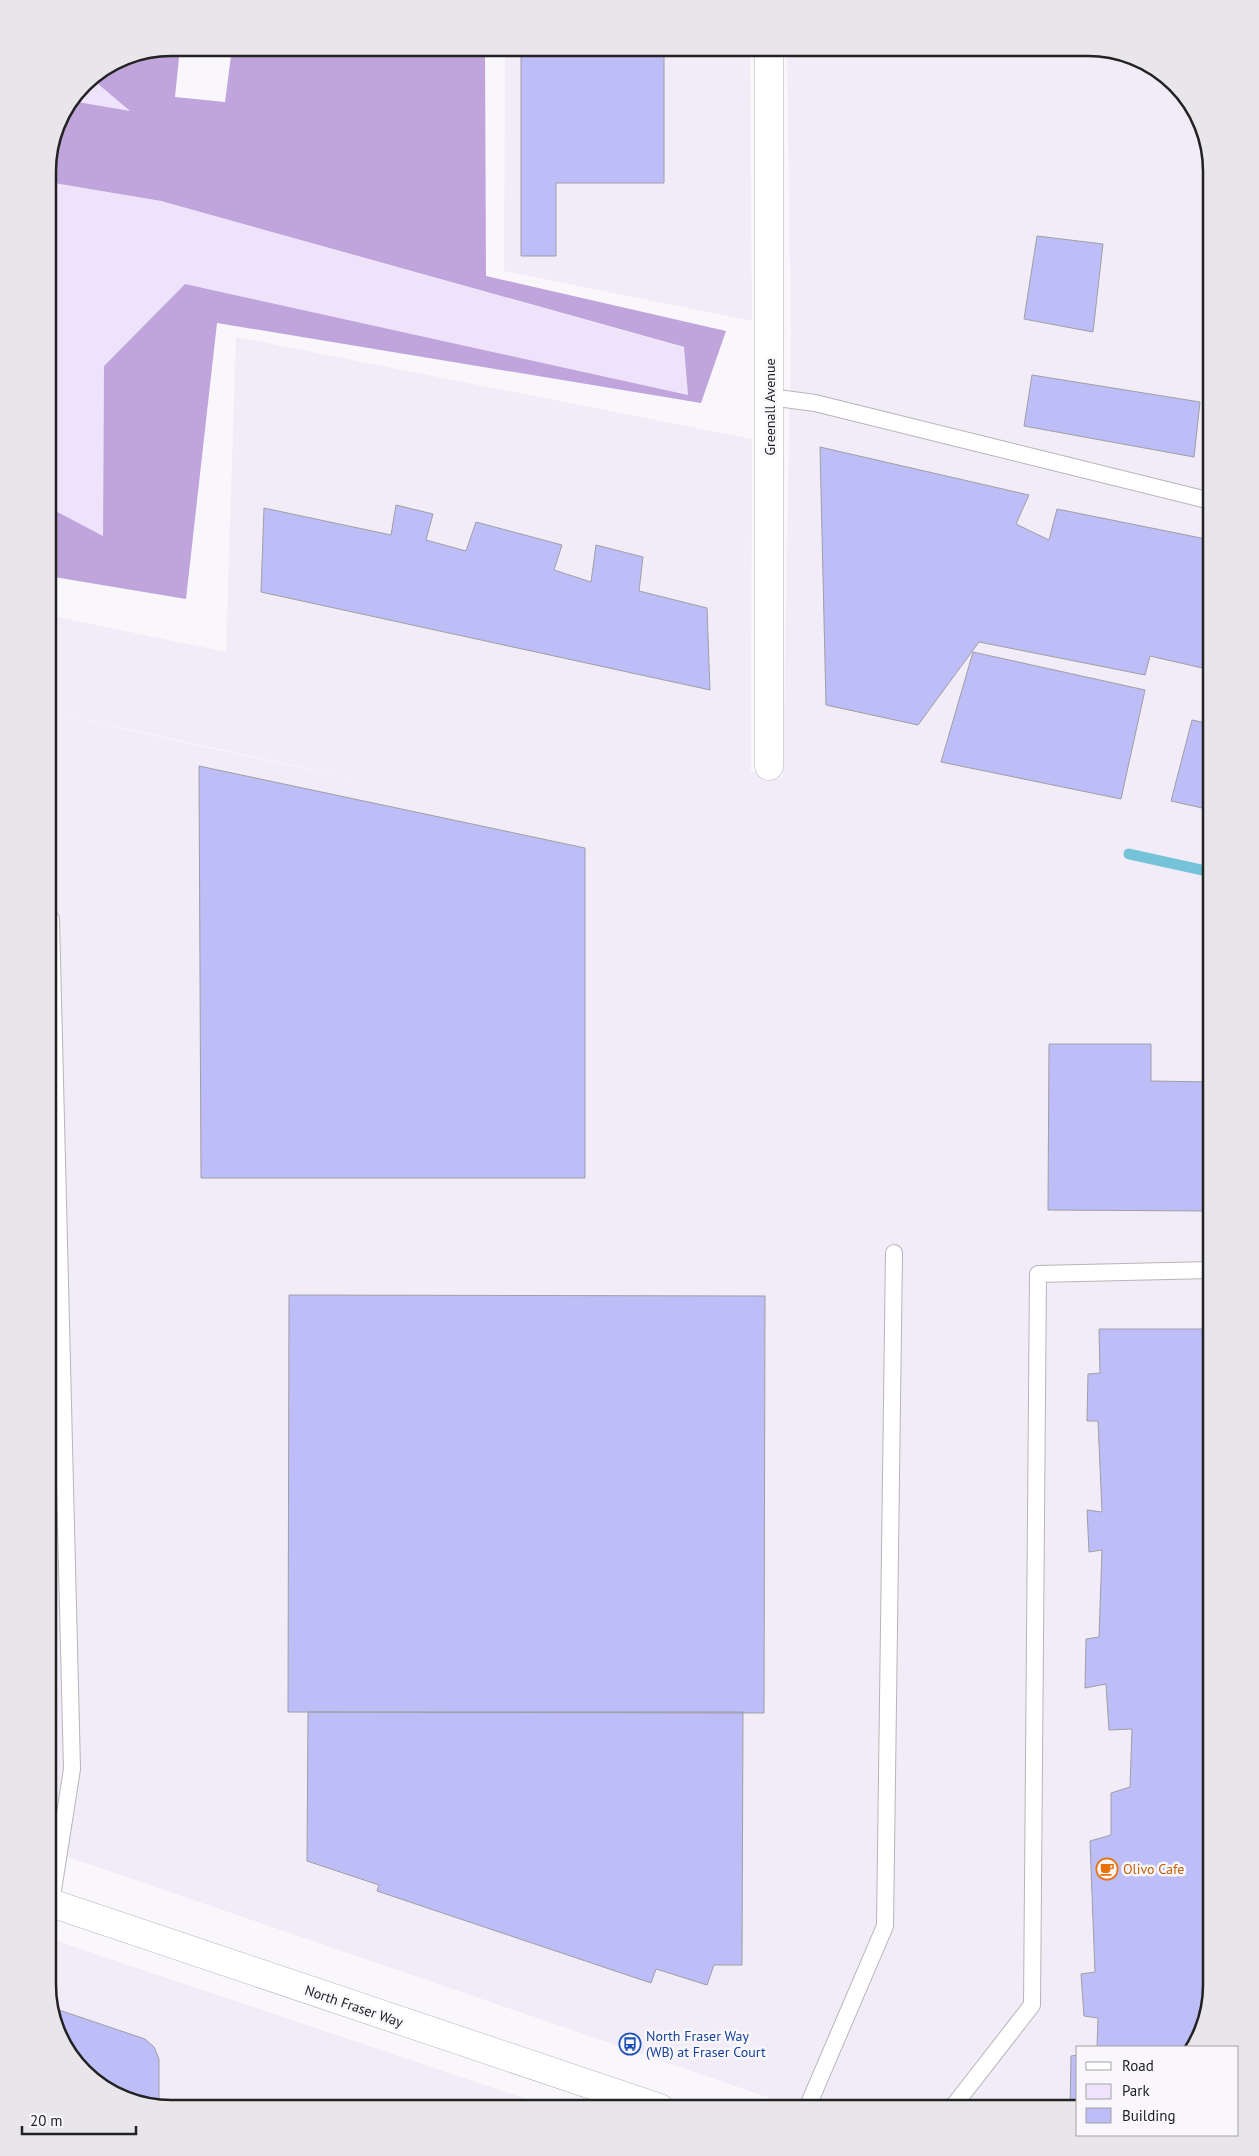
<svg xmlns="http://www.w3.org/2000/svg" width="1259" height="2156" font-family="'PT Sans',sans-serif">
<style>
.built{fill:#f1ecf7;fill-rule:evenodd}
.green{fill:#eee3fb}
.forest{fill:#c0a5dd}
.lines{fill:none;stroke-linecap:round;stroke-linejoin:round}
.stream{stroke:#75c3d9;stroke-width:11}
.building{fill:#bdbdf8;stroke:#9f9fa4}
.service-casing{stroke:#b7b5b9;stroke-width:18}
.minor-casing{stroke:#b7b5b9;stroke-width:29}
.tertiary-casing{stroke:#b7b5b9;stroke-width:29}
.service{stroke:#fff;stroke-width:16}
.minor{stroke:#fff;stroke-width:28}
.tertiary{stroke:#fff;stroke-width:28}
.labels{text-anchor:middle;stroke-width:5;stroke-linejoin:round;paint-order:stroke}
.street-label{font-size:14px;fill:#222223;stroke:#f9f7fb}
.food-label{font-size:14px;fill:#c56008;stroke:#f9f7fb;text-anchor:start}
.transit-label{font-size:14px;fill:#164399;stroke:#f9f7fb;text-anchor:start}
.rim{fill:none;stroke:#222223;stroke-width:2.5}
</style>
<rect width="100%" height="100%" fill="#f9f7fb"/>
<!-- built -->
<path class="built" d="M505,48H750L752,321L504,271Z
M787,48H1096L1157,68L1199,117L1211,171V1985L1193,2047H1078V2108H799L48,1850V615L226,652L236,337L752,439L751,771L783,777L791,329ZM49,712H50L392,787L199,746Z
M48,1938L553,2108H163L102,2088L60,2039L48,1985Z"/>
<!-- green -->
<path class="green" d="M91,78L131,112L72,101L84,83Z
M48,182L161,201L685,348L688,395L185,284L104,366L103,537L48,507Z"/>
<!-- forest -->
<path class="forest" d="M171,48H180L175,97L225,102L232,48H485L486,276L726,331L701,403L217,323L186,599L48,576V507L103,536L104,366L185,284L688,395L684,347L161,201L48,182C48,149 53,129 72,101L130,111L91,78L124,57Z"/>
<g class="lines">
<!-- stream -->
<path class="stream" d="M1129,854L1211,872"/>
</g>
<!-- building -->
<path class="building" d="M521,48H664V183H556V256H521Z
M1037,236L1103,244L1093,332L1024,319Z
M1032,375L1200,402L1194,457L1024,426Z
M820,447L1029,495L1016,524L1049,540L1057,509L1211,540V670L1150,656L1145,675L979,642L918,725L826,705Z
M396,505L433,514L426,540L466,551L476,522L562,545L554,570L591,582L596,545L643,557L639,591L707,608L710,690L261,592L264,508L391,535Z
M973,652L1145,690L1121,799L941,762Z
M1192,720L1211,724V810L1171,801Z
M199,766L585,848V1178H201Z
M1049,1044H1151V1081L1211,1082V1211L1048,1210Z
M289,1295L765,1296L764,1713L288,1712Z
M1099,1329H1211V1985L1193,2047H1097L1098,2018L1084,2016L1081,1974L1095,1972L1090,1841L1111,1835V1793L1130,1787L1132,1729L1109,1730L1106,1684L1085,1688L1086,1639L1099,1637L1102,1550L1089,1552L1087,1510L1102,1512L1098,1421H1087L1088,1374L1100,1373Z
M308,1712H743L742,1965H714L707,1985L656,1969L651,1983L377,1891L379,1885L307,1861Z
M53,2008L145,2039L154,2047L159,2059V2107L102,2088L60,2039Z
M1078,2055V2108H1070L1071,2056Z"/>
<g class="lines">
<!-- service casing -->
<g class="service-casing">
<path id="service" d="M770,397L815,403L1211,501
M48,916L51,919L72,1769L51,1903
M807,2108L885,1926L894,1253
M949,2108L955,2104L1032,2005L1038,1274L1211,1270"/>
</g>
<!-- minor casing -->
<g class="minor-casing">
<path id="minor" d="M769,48V766"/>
</g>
<!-- tertiary casing -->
<g class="tertiary-casing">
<path id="tertiary" d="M48,1902L660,2108"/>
</g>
<!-- service -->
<use href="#service" class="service"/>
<!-- minor -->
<use href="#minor" class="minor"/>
<!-- tertiary -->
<use href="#tertiary" class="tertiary"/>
</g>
<!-- icons -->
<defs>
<g id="cafe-ring" transform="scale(1.125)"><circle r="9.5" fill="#f9f7fb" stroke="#e8710a" stroke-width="1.5"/><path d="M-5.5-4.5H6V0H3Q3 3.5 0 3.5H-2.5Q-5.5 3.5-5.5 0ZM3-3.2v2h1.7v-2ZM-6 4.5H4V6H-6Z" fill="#e8710a"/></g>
<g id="bus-ring" transform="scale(1.125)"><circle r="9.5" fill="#f9f7fb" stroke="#1a4fb4" stroke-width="1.5"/><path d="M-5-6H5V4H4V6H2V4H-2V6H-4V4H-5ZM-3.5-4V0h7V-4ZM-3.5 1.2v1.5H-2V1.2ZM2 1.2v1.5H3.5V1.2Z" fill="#1a4fb4"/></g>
</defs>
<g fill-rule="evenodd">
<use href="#cafe-ring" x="1107" y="1869"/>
<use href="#bus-ring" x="630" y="2044"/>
</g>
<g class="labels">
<!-- street labels -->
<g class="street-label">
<text transform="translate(770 407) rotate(-90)" y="5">Greenall Avenue</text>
<text transform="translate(354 2006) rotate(19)" y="5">North Fraser Way</text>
</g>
<!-- food labels -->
<g class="food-label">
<text x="1123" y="1874">Olivo Cafe</text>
</g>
<!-- transit labels -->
<g class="transit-label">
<text x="646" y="2041">North Fraser Way<tspan x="646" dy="16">(WB) at Fraser Court</tspan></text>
</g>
</g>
<!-- crop -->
<path d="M0 0H1259V2156H0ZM171 56H1088A115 115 0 0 1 1203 171V1985A115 115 0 0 1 1088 2100H171A115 115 0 0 1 56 1985V171A115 115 0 0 1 171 56Z" fill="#e8e6ea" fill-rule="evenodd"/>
<path class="rim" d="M171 56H1088A115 115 0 0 1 1203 171V1985A115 115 0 0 1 1088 2100H171A115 115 0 0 1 56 1985V171A115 115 0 0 1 171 56Z"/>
<!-- legend -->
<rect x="1076" y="2046" width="162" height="90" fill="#f9f7fb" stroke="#a3a2a5"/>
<rect x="1086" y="2062" width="25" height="8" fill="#ffffff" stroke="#a3a2a5"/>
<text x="1122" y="2071" font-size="15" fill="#222223">Road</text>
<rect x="1086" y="2084" width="25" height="15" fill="#eee3fb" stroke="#a3a2a5"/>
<text x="1122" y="2096" font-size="15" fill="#222223">Park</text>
<rect x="1086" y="2108" width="25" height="15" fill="#bdbdf8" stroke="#a3a2a5"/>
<text x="1122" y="2121" font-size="15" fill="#222223">Building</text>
<!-- scale -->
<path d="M22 2126v8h114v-8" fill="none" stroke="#222223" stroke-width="2.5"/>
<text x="30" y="2126" font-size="15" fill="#222223" stroke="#f9f7fb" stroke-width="4" paint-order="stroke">20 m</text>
</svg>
